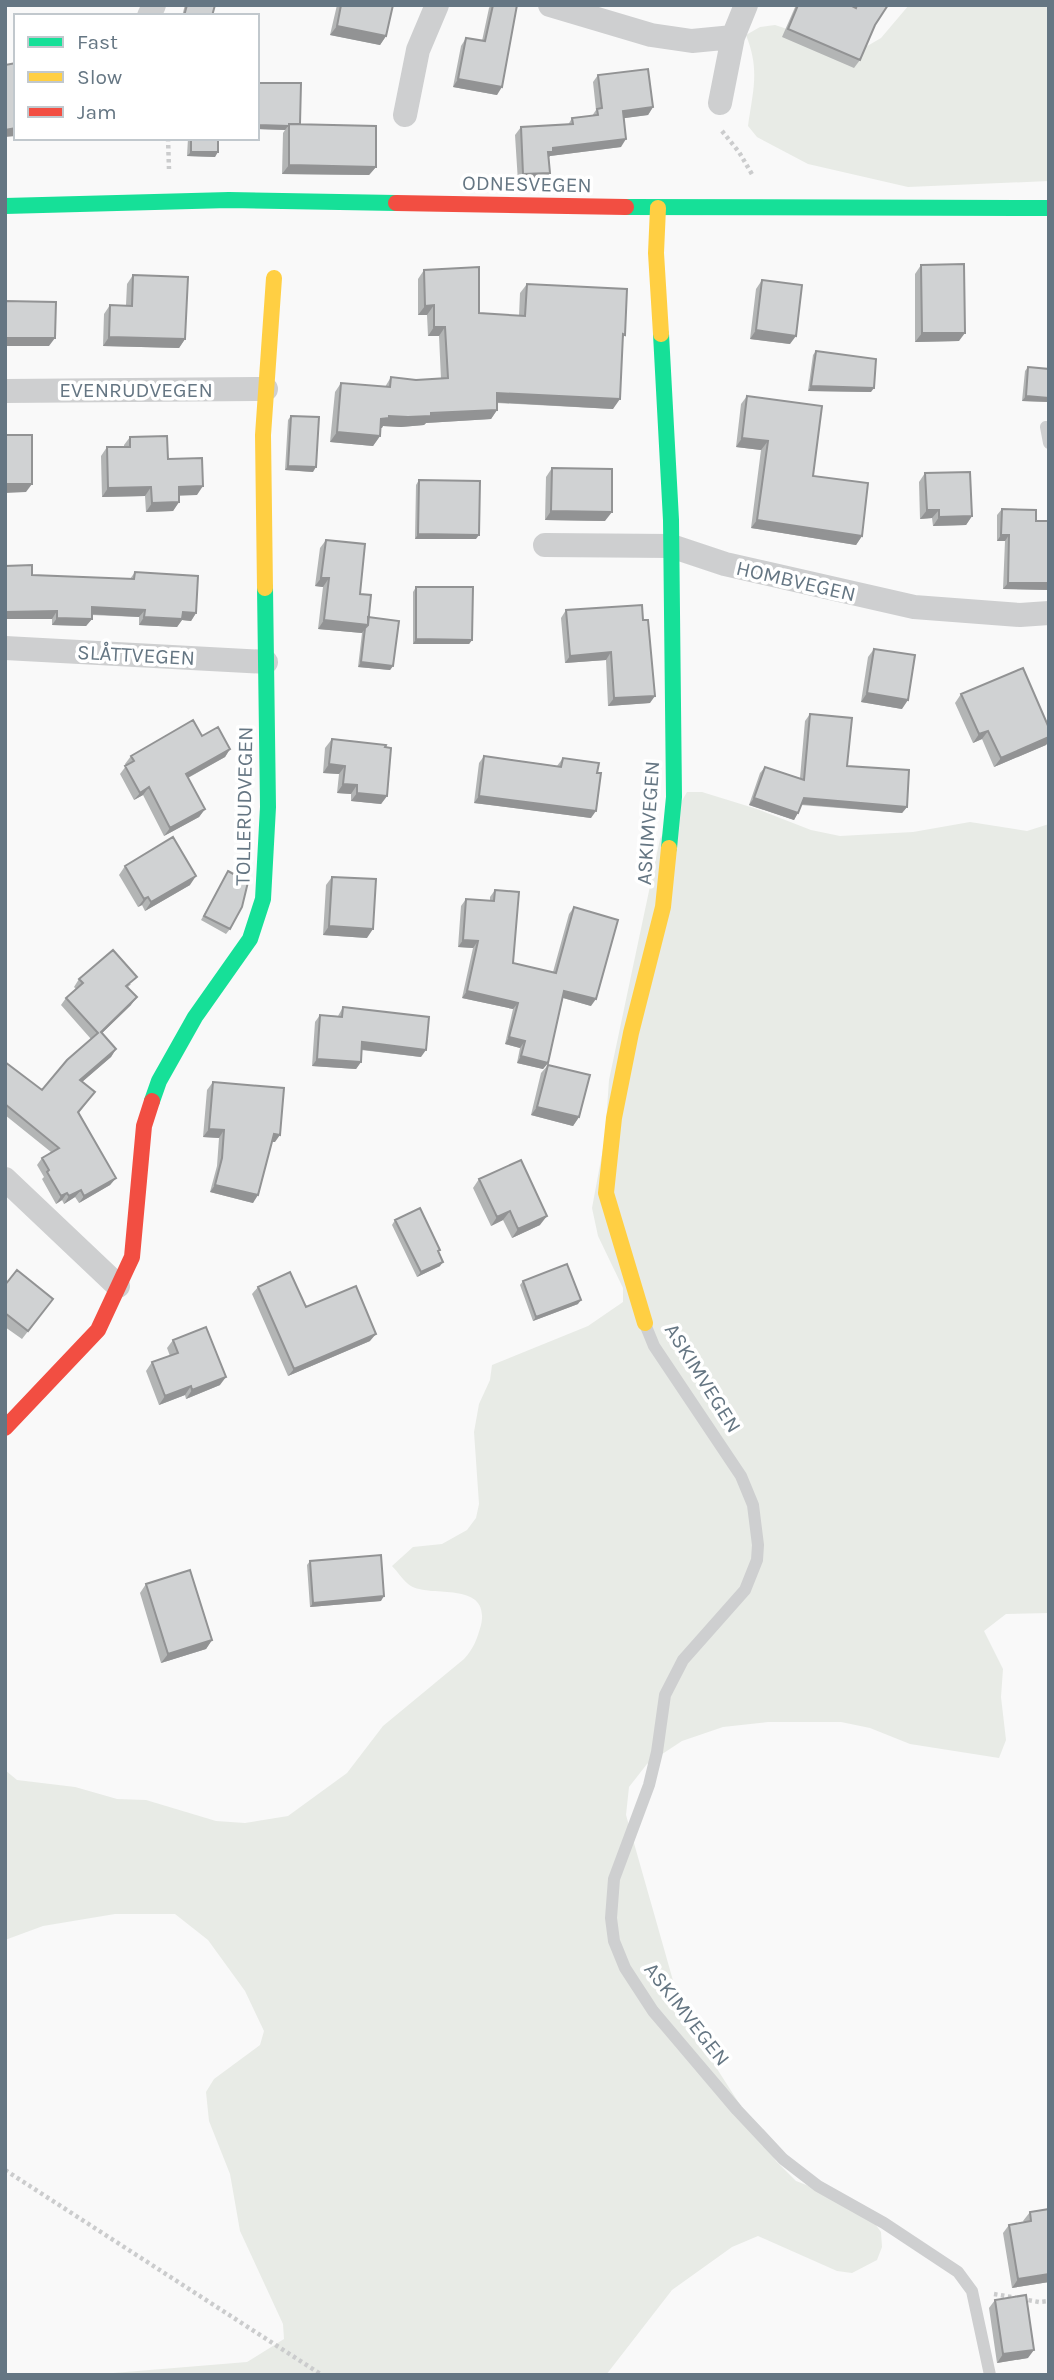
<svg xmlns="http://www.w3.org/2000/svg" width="1054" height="2380" font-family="Karla,sans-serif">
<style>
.green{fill:#e8ebe6}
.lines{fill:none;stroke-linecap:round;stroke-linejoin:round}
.path{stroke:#cbcccd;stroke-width:4.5;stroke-dasharray:3.5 3.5;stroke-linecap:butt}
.lane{stroke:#cecfd0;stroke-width:12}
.street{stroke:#cecfd0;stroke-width:24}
.fast{stroke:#16e098;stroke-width:16}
.slow{stroke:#ffcf43;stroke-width:16}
.jam{stroke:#f24e42;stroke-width:16}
.wall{fill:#b3b5b5}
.shaded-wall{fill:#929394}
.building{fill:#d0d2d3;stroke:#929394;stroke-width:2}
.labels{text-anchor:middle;stroke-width:7;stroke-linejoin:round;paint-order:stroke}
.street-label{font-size:21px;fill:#657683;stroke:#fff}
</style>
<rect width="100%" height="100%" fill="#f9f9f9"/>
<!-- green -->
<path class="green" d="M909,5H1049V181L908,187L808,164L757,137L748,126C753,90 760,70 746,35L760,27L775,25L857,52L881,38Z
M687,792H702L757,809L811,830L840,836L913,832L970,822L1027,831L1049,824V1613L1006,1614L984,1631L1003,1669L1001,1697L1006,1740L999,1758L910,1744L870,1728L841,1722H768L723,1727L682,1741L647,1764L629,1787L626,1815L674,1984L689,2025L776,2161L796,2181L851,2202L864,2209L881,2232L882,2247L877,2260L852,2273L837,2271L758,2236L732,2247L672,2290L606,2375H89L247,2362L284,2339L283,2324L240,2231L230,2174L209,2121L206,2092L214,2079L260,2045L264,2031L245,1991L208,1940L175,1914H115L43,1926L5,1940V1770L17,1780L75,1787L117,1799L146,1800L216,1821L245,1823L288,1816L347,1773L383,1726L464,1659C474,1648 477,1639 481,1625C491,1580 430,1598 411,1586C404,1582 398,1572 392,1566L413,1547L442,1544L467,1530L476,1518L479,1504L474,1432L479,1404L490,1380L492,1365L588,1326L623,1302V1288L598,1236L592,1208L605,1138L609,1080L660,839Z"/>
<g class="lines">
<!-- path -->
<path class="path" d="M722,131L739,152L753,176
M168,138L169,169
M5,2170L322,2375
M994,2294L1039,2302L1049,2301"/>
<!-- lane -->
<path class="lane" d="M1046,427L1049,443
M645,1324L654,1346L741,1476L753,1505L758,1545L757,1560L745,1590L683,1660L665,1695L657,1752L649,1785L614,1879L611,1918L614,1941L625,1968L653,2011L737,2110L783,2159L818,2186L884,2223L958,2272L972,2291L990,2375"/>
<!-- street -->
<path class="street" d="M550,5L651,35L692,41L733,37
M149,16L154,5
M720,103L733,37L746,5
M405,115L418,50L437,5
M5,391L266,389
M545,545L671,546L725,564L914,607L1020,615L1049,613
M5,648L266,662
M5,1179L118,1286"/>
<!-- fast -->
<path class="fast" d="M5,206L229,200L396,203
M626,207L1049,208
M661,334L671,520L674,797L669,848
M152,1101L159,1081L195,1017L250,939L263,899L268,807L265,588"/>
<!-- slow -->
<path class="slow" d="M658,208L656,253L661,334
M265,588L263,435L274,278
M645,1323L606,1193L614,1118L631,1033L663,907L669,848"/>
<!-- jam -->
<path class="jam" d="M396,203L626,207
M5,1428L98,1330L132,1257L144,1126L152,1101"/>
</g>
<!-- wall -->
<path class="wall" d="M185,5H215L212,16H182Z
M337,5H393L386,36L380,45L330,35Z
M491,5H517L497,95L453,87L461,46L466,38L482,41L489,8Z
M796,5H850L875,25L860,60L854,68L782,37Z
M598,75L653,107L648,115L624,118L621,147L550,156L549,157L550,173L544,180L518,182L515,135L521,127L568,125L572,118L592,116L596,110L593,82Z
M259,83L300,124L376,167L369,175L282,174L283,133L285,130L257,129V85Z
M188,138H218L215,157L187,156Z
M921,265L959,341L915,342V274Z
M424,270L479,313L519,316L520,293L527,284L625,335L623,338L613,409L497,403V410L491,419L426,423L424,425L401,427L383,426L381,428L380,436L373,446L330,442L335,392L341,383L385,387L391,377L416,380L441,379L439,336H428L427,315H418V279Z
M133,275L185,339L179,348L103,346L104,314L110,305H126L127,284Z
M762,280L790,344L750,339L756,289Z
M816,351L871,392L808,391L813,355Z
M1028,367L1049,369V402L1022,401L1025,371Z
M747,396L862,536L856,545L751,528L761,450L736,447L741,404Z
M291,416L313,472L285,470L288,420Z
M130,437L168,459L197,495H179V502L173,511L146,512L145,496L102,497L101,456L107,447H124V445Z
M552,468L605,521L545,520L546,477Z
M925,473L972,516L966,525L933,526L932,518L920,519L919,482Z
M419,480L476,539H415L416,485Z
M1002,509L1036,521H1049V590L1003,589L1005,541H997V515Z
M326,540L360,594L368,617L393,666L390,670L358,667L362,633L318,629L323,587L315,586L320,548Z
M5,566L32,575L130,579L135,572L196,613L191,621L182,620L177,627L139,625V617L92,615V619L86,626L52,625V619H5Z
M416,587L472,640L469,644H413V592Z
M642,605L650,703L608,706L606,660L565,663L561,618L566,610Z
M874,649L902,709L861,702L868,657Z
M961,694L1049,728V741L1046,745L994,767L982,739L973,743L955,703Z
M810,714L847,766L907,807L902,813L801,805L794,820L749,805L760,773L765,767L800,778L805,721Z
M202,736L230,749L225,757L188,778L205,809L199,817L164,836L143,795L134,800L120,774L126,766L125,764L131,756Z
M332,739L387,796L381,804L351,801V794L337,793L339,774L323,773L325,748Z
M484,756L557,766L563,758L597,773L591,818L474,803L479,763Z
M125,866L190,885L145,911L142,905L138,907L119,875Z
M228,871L230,929L226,934L201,920Z
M332,877L367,938L323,935L326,885Z
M495,890L513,963L553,972L569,914L574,907L591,1006L563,998L548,1063L543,1069L517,1063L520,1048L505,1044L513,1009L462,998L473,948L458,947L461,906L466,899L490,901V897Z
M79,979L131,984L128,987L131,1005L102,1033L116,1049L111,1057L82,1082L89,1100L79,1113L116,1178L110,1185L79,1203L75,1197L64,1204L62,1200L56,1204L42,1179L44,1177L37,1165L42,1158L51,1152L5,1115V1062L42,1090L91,1039L61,1005L66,998L76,989L74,987Z
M343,1007L421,1057L361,1050V1062L356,1069L312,1066L315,1022L320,1015L338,1016Z
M548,1065L579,1117L573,1126L531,1115L541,1073Z
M213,1082L275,1142H272L253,1203L210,1192L217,1166L219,1138L203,1137L207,1090Z
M479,1179L540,1225L512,1238L503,1220L491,1226L473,1188Z
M395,1220L440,1250L438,1252L440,1266L417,1277L392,1225Z
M523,1281L578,1304L533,1321L520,1285Z
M5,1285L53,1299L22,1339L5,1327Z
M258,1287L370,1341L288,1376L252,1294Z
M173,1340L220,1385L186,1399L185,1395L159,1405L146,1371L152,1362L170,1356L167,1348Z
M310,1561L381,1601L310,1607L307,1565Z
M146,1584L212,1640L206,1649L161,1663L140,1593Z
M1049,2209V2282L1012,2288L1003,2233L1009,2225L1024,2222L1023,2221L1030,2212Z
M995,2300L1028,2358L997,2363L989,2308Z"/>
<!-- shaded-wall -->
<path class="shaded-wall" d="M337,26L386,36L380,45L330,35Z
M458,79L502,87L497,95L453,87Z
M653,107L648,115L618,119L623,111Z
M258,125L288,126L285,130L257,129Z
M16,128V136L5,137V130Z
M626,139L621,147L550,156L547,159L548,152L553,148Z
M191,152H218L215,157L187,156Z
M289,165L376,167L369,175L282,174Z
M550,173L544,180L518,182L523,174Z
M434,305L427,315H418L425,306Z
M434,327H445L439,336H428Z
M756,330L796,336L790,344L750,339Z
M922,333H965L959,341L915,342Z
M109,337L185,339L179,348L103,346Z
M5,338H55L49,346H5Z
M811,386L874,388L871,392L808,391Z
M497,393L620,399L613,409L490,402Z
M1026,396L1049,398V402L1022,401Z
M497,410L491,419L426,423L424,425L401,427L383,426L382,428H375L381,419L389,416Z
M337,432L380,436L373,446L330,442Z
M742,438L768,441L761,450L736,447Z
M288,466L316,467L313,472L285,470Z
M5,484H32L26,492L5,493Z
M203,486L197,495L172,496L179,487Z
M151,487L145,496L102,497L108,488Z
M179,502L173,511L146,512L152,503Z
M927,510H939L932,518L920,519Z
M551,511L612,512L605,521L545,520Z
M972,516L966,525L933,526L939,517Z
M757,520L862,536L856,545L751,528Z
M418,534L479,535L476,539H415Z
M1001,535H1009L1005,541H997Z
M321,578H329L323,587L315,586Z
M1008,583H1049V590L1003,589Z
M92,607L145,610L139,617L87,614Z
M57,611L52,619H5V612Z
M183,612L196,613L191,621L182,620L177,627L139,625L144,617Z
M57,618L92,619L86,626L52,625Z
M324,620L368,625L362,633L318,629Z
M416,639L472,640L469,644H413Z
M611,652L606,660L565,663L570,656Z
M361,662L393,666L390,670L358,667Z
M867,693L908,700L902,709L861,702Z
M655,696L650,703L608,706L614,698Z
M988,731L982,739L973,743L979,734Z
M1049,737V741L1046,745L994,767L1001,758Z
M230,749L225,757L180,782L186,774Z
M329,764L345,766L339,774L323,773Z
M343,784L357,785L351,794L337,793Z
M149,787L143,795L134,800L140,793Z
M357,793L387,796L381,804L351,801Z
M479,796L596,811L591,818L474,803Z
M754,798L798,813L794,820L749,805Z
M804,798L907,807L902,813L799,804Z
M205,809L199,817L164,836L170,828Z
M196,876L190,885L145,911L151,902Z
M148,897L142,905L138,907L144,899Z
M329,926L373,929L367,938L323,935Z
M463,940L478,941L473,948L458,947Z
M467,991L518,1003L513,1009L462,998Z
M564,991L596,999L591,1006L560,997Z
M137,997L131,1005L96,1039L101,1032Z
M509,1037L525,1041L520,1048L505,1044Z
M362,1042L426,1050L421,1057L357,1049Z
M116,1049L111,1057L75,1088L80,1080Z
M521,1056L548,1063L543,1069L517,1063Z
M317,1059L361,1062L356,1069L312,1066Z
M537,1107L579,1117L573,1126L531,1115Z
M209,1129L224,1130L219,1138L203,1137Z
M274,1134L280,1135L275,1142H269Z
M116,1178L110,1185L79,1203L84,1196Z
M215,1185L258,1195L253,1203L210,1192Z
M81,1190L75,1197L64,1204L69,1196Z
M67,1193L62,1200L56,1204L61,1196Z
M510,1211L503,1220L491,1226L497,1217Z
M547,1216L540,1225L512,1238L518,1229Z
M443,1262L440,1266L417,1277L421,1272Z
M581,1300L578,1304L533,1321L536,1317Z
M376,1334L370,1341L288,1376L294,1369Z
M226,1377L220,1385L186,1399L192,1390Z
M191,1386L185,1395L159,1405L165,1396Z
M384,1596L381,1601L310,1607L313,1603Z
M212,1640L206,1649L161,1663L168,1654Z
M1049,2274V2282L1012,2288L1018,2279Z
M1034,2350L1028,2358L997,2363L1003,2354Z"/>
<!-- building -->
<path class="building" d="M187,5H215L212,16H184Z
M341,5H393L386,36L337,26Z
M493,5H517L502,87L458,79L466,38L485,41Z
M798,5H850L856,8L857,5H888L875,25L860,60L788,29Z
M16,63V128L5,130V65Z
M648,69L653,107L623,111L626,139L553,148V152H548L550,173L523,174L521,127L573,124L572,118L598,115L597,109L602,108L598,75Z
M259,83H301L300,124H289V126L258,125Z
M289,124L376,126V167L289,165Z
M191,138H218V152H191Z
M964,264L965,333H922L921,265Z
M479,267V313L525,316L527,284L627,289L625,335L623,334L620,399L497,393V410L431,413V416L408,417L389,416V418L381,419L380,436L337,432L341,383L390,387L391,377L416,380L448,378L445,327H434V305L425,306L424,270Z
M133,275L188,277L185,339L109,337L110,305L132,306Z
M762,280L802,285L796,336L756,330Z
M5,301L56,302L55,338H5Z
M816,351L876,359L874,388L811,386Z
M1028,367L1049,369V398L1026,396Z
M747,396L822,406L813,476L868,483L862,536L757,520L768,441L742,438Z
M291,416L319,417L316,467L288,466Z
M5,435H32V484H5Z
M167,436L168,459L202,458L203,486L179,487V502L152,503L151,487L108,488L107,447H130V437Z
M552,468L612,469V512L551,511Z
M970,472L972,516L939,517V510H927L925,473Z
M419,480L480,481L479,535L418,534Z
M1002,509L1036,510V521H1049V583H1008L1009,535H1001Z
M326,540L365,544L360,594L371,595L368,625L324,620L329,578H321Z
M32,565V575L134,579L135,572L198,576L196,613L183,612L182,619L144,617L145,610L92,607V619L57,618V611L5,612V566Z
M416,587H473L472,640L416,639Z
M642,605L643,620H648L655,696L614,698L611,652L570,656L566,610Z
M368,617L399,621L393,666L361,662L365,628L368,625Z
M874,649L915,655L908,700L867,693Z
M1023,668L1049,728V737L1001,758L988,731L979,734L961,694Z
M810,714L852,718L847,766L909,770L907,807L804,798L798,813L754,798L765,767L804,780Z
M193,720L202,736L218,727L230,749L186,774L205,809L170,828L149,787L140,793L125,766L134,761L131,756Z
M332,739L386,745L385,747L391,748L387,796L357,793V785L343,784L345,766L329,764Z
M484,756L561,767L563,758L599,763L597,773H601L596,811L479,796Z
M173,837L196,876L151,902L148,897L144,899L125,866Z
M228,871L248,882L242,907L230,929L204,916Z
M332,877L376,879L373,929L329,926Z
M495,890L519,892L513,963L556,973L574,907L618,920L596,999L564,991L548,1063L521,1056L525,1041L509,1037L518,1003L467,991L478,941L463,940L466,899L494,901Z
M113,950L137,977L126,986L137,997L101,1032L116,1049L80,1080L95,1092L78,1112L116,1178L84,1196L81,1190L69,1196L67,1193L61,1196L47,1172L49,1170L42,1158L59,1148L5,1104V1062L42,1090L67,1060L98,1033L66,998L83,983L79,979Z
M343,1007L429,1017L426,1050L362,1042L361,1062L317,1059L320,1015L342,1017Z
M548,1065L590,1075L579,1117L537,1107Z
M213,1082L284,1088L280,1135L274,1134L258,1195L215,1185L222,1158L224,1130L209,1129Z
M521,1160L547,1216L518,1229L510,1211L497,1217L479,1179Z
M420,1208L440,1250L438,1251L443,1262L421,1272L395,1220Z
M567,1264L581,1300L536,1317L523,1281Z
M17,1270L53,1299L28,1331L5,1313V1285Z
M290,1272L306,1307L356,1286L376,1334L294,1369L258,1287Z
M206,1327L226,1377L192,1390L191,1386L165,1396L152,1362L178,1353L173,1340Z
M381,1555L384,1596L313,1603L310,1561Z
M190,1570L212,1640L168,1654L146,1584Z
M1049,2209V2274L1018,2279L1009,2225L1031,2221L1030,2212Z
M1026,2295L1034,2350L1003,2354L995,2300Z"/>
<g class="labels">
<!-- street labels -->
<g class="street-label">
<text transform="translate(527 184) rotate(1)" y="7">ODNESVEGEN</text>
<text x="136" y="397">EVENRUDVEGEN</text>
<text transform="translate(796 581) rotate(13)" y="7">HOMBVEGEN</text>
<text transform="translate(136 655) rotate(3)" y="7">SLÅTTVEGEN</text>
<text transform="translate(244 806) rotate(-89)" y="7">TOLLERUDVEGEN</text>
<text transform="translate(648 823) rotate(-86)" y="7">ASKIMVEGEN</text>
<text transform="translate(703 1378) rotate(58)" y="7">ASKIMVEGEN</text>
<text transform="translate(687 2014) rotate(52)" y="7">ASKIMVEGEN</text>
</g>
</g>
<!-- border -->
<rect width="1054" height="2380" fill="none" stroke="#657683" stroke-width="14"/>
<!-- legend -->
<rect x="14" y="14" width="245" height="126" fill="#ffffff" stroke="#c1c8cd" stroke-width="2"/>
<rect x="28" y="37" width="35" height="10" fill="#16e098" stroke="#c1c8cd" stroke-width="2"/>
<text x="77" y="49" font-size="21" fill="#657683">Fast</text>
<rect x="28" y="72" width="35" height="10" fill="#ffcf43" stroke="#c1c8cd" stroke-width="2"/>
<text x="77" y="84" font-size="21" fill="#657683">Slow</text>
<rect x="28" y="107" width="35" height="10" fill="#f24e42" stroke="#c1c8cd" stroke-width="2"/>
<text x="77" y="119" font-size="21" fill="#657683">Jam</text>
</svg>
